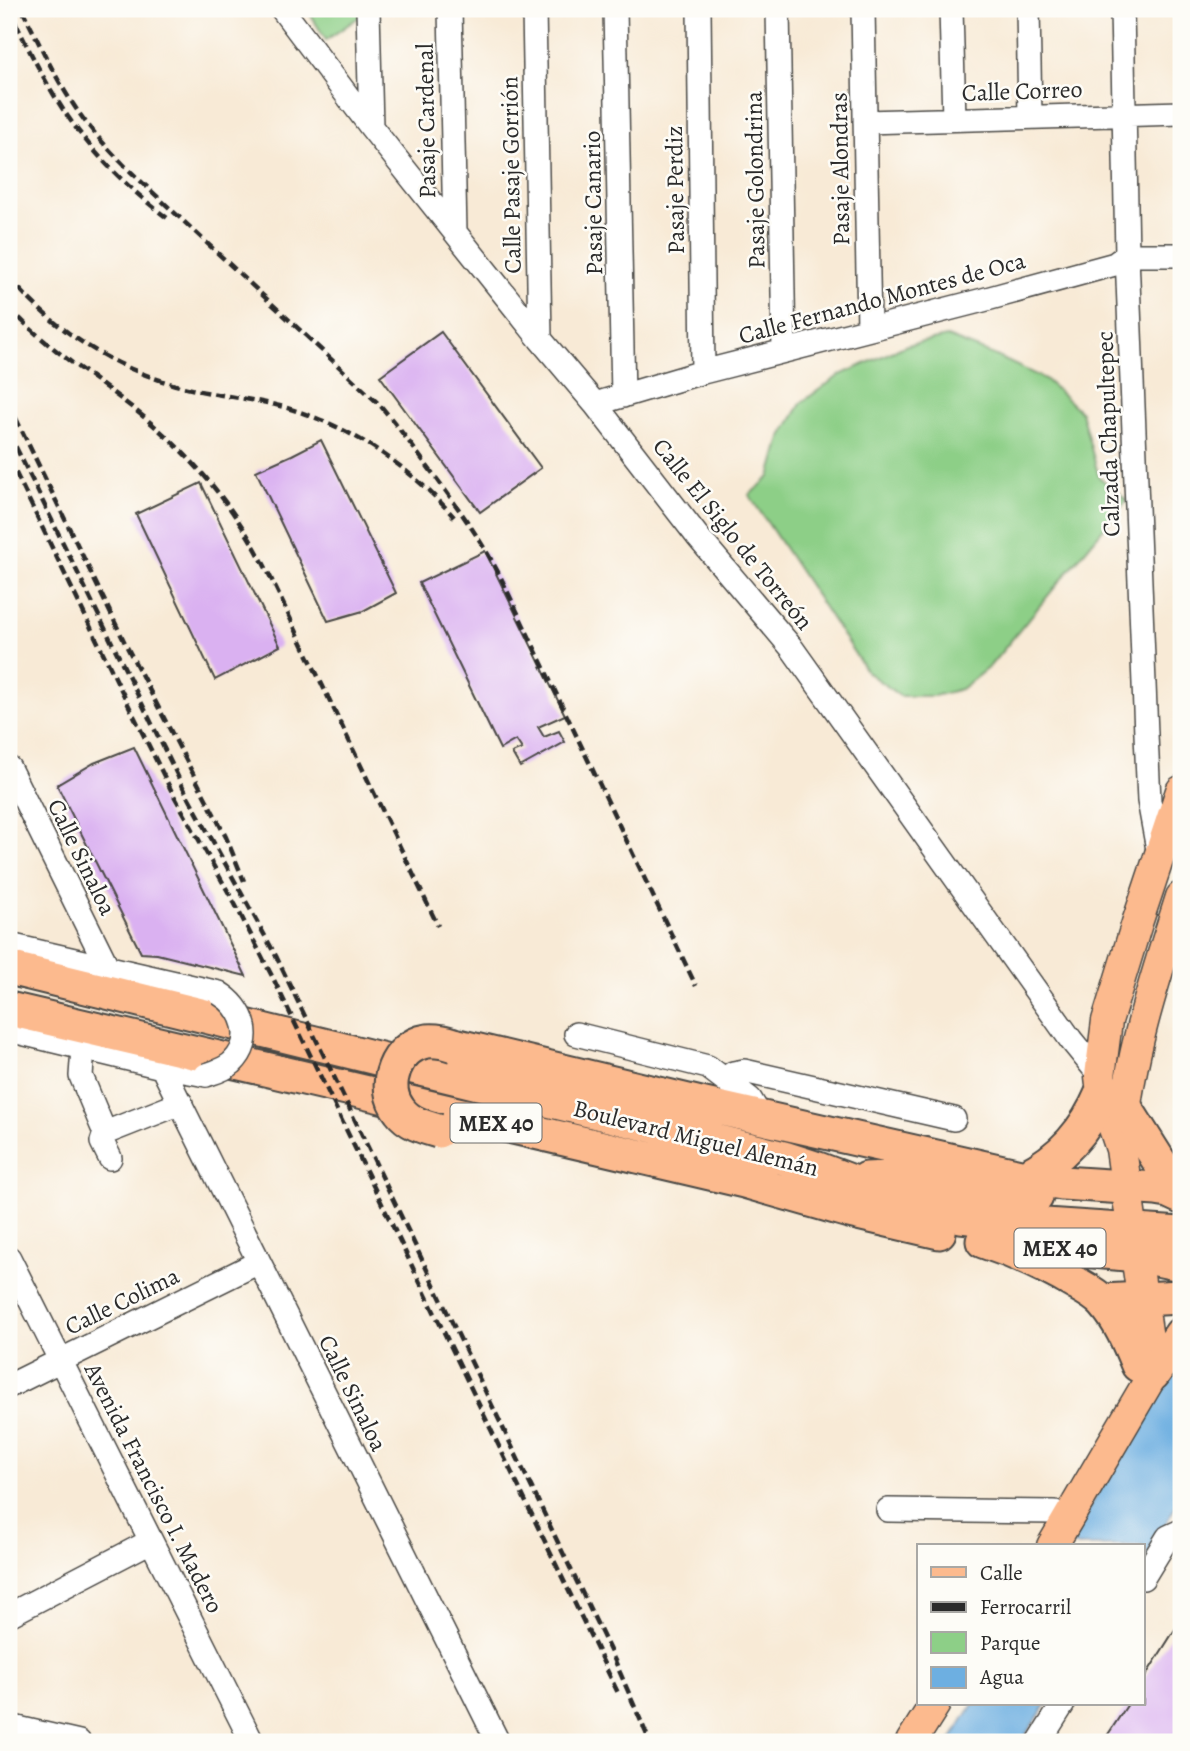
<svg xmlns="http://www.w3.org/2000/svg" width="1190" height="1751" font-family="Alegreya,serif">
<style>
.green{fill:#8dcf87;stroke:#5c7d59;stroke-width:2}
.water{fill:#6dafe1;stroke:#4c6d86;stroke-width:2}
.building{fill:#dab1f1}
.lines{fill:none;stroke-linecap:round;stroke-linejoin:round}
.minor-casing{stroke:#4a4845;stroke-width:26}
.major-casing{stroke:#4a4845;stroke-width:33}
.highway-casing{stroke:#4a4845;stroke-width:37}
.minor{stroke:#fff;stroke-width:23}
.major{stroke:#fcba8e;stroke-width:30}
.highway{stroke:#fcba8e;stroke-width:33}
.rail{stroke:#2b2b2b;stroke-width:4.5;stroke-dasharray:10 5;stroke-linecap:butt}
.minor-bridge-casing{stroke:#4a4845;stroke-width:26;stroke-linecap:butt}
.highway-bridge-casing{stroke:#4a4845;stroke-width:37;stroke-linecap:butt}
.minor-bridge{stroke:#fff;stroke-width:23}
.highway-bridge{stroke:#fcba8e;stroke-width:33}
.labels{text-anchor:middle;stroke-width:5;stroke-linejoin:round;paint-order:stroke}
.shield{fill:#fdfcf7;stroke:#6a6a68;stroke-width:2}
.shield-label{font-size:23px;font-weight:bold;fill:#2b2b2b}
.street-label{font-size:24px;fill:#2b2b2b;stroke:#fdfcf7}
</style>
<rect width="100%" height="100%" fill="#fdfcf7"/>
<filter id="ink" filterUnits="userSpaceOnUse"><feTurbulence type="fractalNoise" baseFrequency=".0143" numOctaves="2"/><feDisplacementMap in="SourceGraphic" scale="14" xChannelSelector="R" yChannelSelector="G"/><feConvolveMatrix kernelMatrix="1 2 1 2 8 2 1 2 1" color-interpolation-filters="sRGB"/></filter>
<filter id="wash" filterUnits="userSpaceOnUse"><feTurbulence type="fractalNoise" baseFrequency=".00686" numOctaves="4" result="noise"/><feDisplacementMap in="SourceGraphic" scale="28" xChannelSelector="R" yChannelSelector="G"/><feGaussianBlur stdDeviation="1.57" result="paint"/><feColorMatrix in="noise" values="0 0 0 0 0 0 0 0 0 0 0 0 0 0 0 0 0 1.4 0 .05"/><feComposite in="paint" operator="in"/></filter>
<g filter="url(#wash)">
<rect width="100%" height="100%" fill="#f8ead6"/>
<!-- green -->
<path class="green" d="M307,9H358L362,15L326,40Z
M947,337L994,355L1045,379L1081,412L1099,477L1127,500L990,666L961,689L934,696H900L867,672L749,495L770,477L781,438L802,402L840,375L907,345Z"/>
<!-- water -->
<path class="water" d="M1181,1360V1497L1143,1563V1546H1066L1112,1469Z
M973,1704H1047L1020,1742H950Z"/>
<g id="blocks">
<!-- building -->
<path class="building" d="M441,332L541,468L480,512L380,376Z
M321,440L396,593L363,611L328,621L256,471L292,455Z
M201,483L280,646L215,680L136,514Z
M485,551L565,715L538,727L544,737L559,731L565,742L520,767L512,753L522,749L516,740L500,749L419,583Z
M134,747L246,976L157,954L141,953L57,785L94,763Z
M1181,1620V1742H1103L1128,1704H1143V1680Z"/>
</g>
</g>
<g filter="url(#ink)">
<use href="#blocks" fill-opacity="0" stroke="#4a4845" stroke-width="2"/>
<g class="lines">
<!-- minor casing -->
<g class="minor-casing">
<path id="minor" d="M282,9L371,127L540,339L595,404L698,537L791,647L1071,1040L1106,1083
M368,9L371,127
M450,9L455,232
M534,9L540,339
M615,9L623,396
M699,9L703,372
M778,9L784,350
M863,9L869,328
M951,9L954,119
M1028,9L1030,117
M1122,9L1127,255L1146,734L1149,801L1159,855
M865,122L1181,113
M595,404L703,372L983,300L1115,264L1127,255H1181
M9,768L108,968
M9,945L219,993
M9,1030L162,1067L206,1075
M576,1034L708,1067L750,1099L761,1117L767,1121
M83,1048L81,1076L105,1133L102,1142L110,1158
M162,1067L498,1742
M725,1080L733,1073L744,1071L954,1119
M105,1133L181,1103
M9,1258L252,1742
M9,1386L259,1262
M888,1510L1055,1512L1068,1519
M1143,1578L1168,1537L1181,1531
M9,1615L151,1541
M9,1726L79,1742
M1039,1742L1063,1704"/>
</g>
<!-- major casing -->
<g class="major-casing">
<path id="major" d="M1123,1131C1130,1051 1157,973 1181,897
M1052,1546L1153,1374L1121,1149L1102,1093L1100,1076L1107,1021L1137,923L1181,791
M911,1742L935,1704"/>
</g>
<!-- highway casing -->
<g class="highway-casing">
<path id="highway" d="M9,968L784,1158L818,1169L909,1203L961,1216L1030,1224L1181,1234
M9,1009L744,1181L849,1211L939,1232
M454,1045L705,1105L1025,1177L1062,1183L1156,1189L1168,1191L1181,1197
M1125,1107L1169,1177L1181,1190
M1025,1177C1062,1158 1086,1131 1102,1093
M867,1179C925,1174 979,1193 1036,1197
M983,1241C1016,1252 1047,1266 1077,1284C1086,1289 1097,1295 1104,1303C1120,1321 1129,1343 1138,1365
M1061,1248L1137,1255L1181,1264
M1103,1301L1181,1297
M1153,1374L1181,1334"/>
</g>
<!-- minor -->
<use href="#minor" class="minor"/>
<!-- major -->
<use href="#major" class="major"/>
<!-- highway -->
<use href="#highway" class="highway"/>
<!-- rail -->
<path class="rail" d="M9,9C23,38 37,67 54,95C83,144 124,186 170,220
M22,9C39,43 55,78 77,110C92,132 111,152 130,171L380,405C400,429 418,454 437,479C461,512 484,544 502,580L696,986
M9,277C56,333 116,370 187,388C223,397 261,399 297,411C358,431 412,469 454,517
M9,307C45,347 92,376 134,409C192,455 233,504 267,570L438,926
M9,404L127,647L226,837L244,881
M9,433L183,787L276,956L615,1661L650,1742
M9,459L128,704L172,792L235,904L274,980L619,1695"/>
<!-- minor-bridge casing -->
<g class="minor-bridge-casing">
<path id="minor-bridge" d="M206,1075C215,1072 224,1070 232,1063C256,1040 244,1008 219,993"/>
</g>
<!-- highway-bridge casing -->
<g class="highway-bridge-casing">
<path id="highway-bridge" d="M438,1131C424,1127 409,1123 400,1111C380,1086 396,1046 427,1041C437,1040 445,1042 454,1045"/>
</g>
<!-- minor-bridge -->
<use href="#minor-bridge" class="minor-bridge"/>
<!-- highway-bridge -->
<use href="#highway-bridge" class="highway-bridge"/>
</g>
</g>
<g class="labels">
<!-- shield labels -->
<g class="shield">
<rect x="450.5" y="1103.5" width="91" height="39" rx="5"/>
<rect x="1014.5" y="1228.5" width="91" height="39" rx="5"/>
</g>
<g class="shield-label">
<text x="496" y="1131">MEX 40</text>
<text x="1060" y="1256">MEX 40</text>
</g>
<!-- street labels -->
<g class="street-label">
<text transform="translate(1022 91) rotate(-2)" y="8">Calle Correo</text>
<text transform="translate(426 121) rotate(-91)" y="8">Pasaje Cardenal</text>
<text transform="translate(840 169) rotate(-91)" y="8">Pasaje Alondras</text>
<text transform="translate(511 175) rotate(-91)" y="8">Calle Pasaje Gorrión</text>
<text transform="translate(755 180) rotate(-91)" y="8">Pasaje Golondrina</text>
<text transform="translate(675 190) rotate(-91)" y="8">Pasaje Perdiz</text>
<text transform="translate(593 203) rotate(-91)" y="8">Pasaje Canario</text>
<text transform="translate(882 298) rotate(-15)" y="8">Calle Fernando Montes de Oca</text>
<text transform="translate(1108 434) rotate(-92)" y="8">Calzada Chapultepec</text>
<text transform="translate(733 534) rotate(51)" y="8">Calle El Siglo de Torreón</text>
<text transform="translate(82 857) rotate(64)" y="8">Calle Sinaloa</text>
<text transform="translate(696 1138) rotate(14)" y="8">Boulevard Miguel Alemán</text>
<text transform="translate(122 1301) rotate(-26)" y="8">Calle Colima</text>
<text transform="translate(353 1393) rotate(64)" y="8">Calle Sinaloa</text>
<text transform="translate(154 1488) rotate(63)" y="8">Avenida Francisco I. Madero</text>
</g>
</g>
<!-- margin -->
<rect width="1190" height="1751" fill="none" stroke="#fdfcf7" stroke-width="35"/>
<!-- legend -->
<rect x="917" y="1544" width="228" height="161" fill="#fdfcf7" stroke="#a9a8a5" stroke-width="2"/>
<rect x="931" y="1567" width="35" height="10" fill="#fcba8e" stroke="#a9a8a5" stroke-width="2"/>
<text x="980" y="1580" font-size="21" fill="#2b2b2b">Calle</text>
<rect x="931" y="1602" width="35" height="10" fill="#2b2b2b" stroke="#a9a8a5" stroke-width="2"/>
<text x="980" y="1614" font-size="21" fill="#2b2b2b">Ferrocarril</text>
<rect x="931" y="1632" width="35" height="21" fill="#8dcf87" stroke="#a9a8a5" stroke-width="2"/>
<text x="980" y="1650" font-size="21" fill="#2b2b2b">Parque</text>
<rect x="931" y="1667" width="35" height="21" fill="#6dafe1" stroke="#a9a8a5" stroke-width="2"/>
<text x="980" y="1684" font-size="21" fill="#2b2b2b">Agua</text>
</svg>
